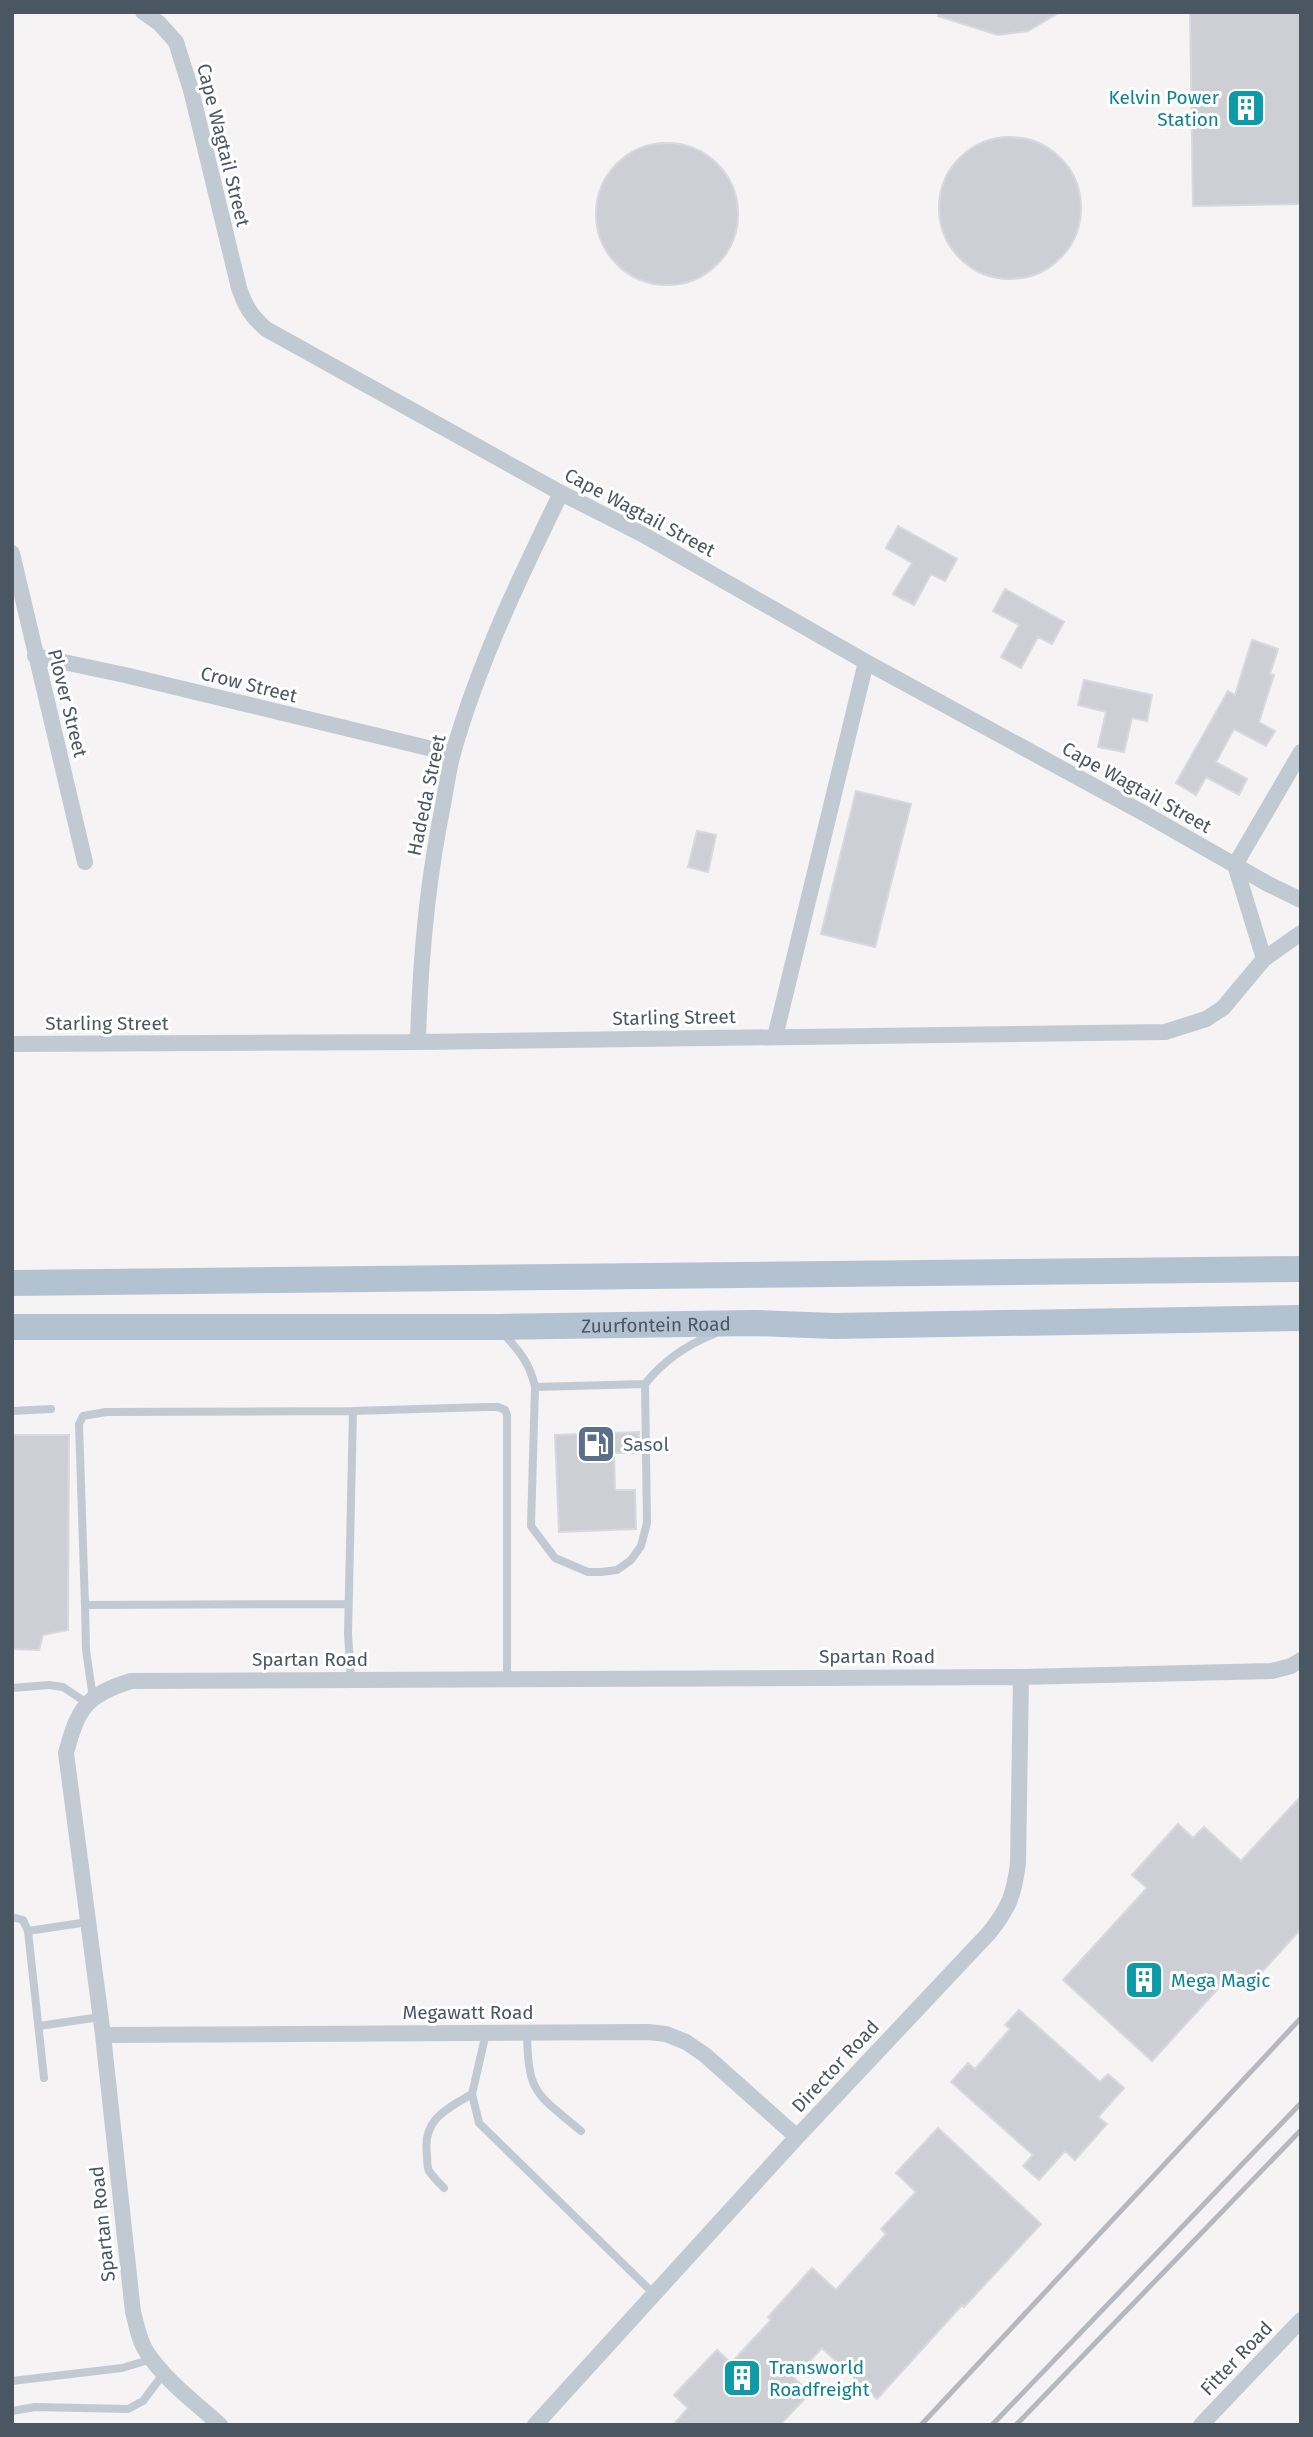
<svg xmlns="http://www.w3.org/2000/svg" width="1313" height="2437" font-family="'Fira Sans',sans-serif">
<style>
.building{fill:#cdcfd5;stroke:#d7d9de;stroke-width:2}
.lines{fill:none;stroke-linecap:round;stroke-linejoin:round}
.service{stroke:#c1cad2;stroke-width:8}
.minor{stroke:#c1cad2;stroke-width:16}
.primary{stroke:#b3c2d1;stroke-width:26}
.rail{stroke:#b5b8bd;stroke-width:5}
.labels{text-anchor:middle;stroke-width:6;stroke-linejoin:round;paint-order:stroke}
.culture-label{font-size:19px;fill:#0d838f;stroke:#fff;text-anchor:start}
.street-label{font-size:19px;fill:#4a5661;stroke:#fff}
.service-label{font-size:19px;fill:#4e5e75;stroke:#fff;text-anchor:start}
</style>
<rect width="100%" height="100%" fill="#f5f3f3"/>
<!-- building -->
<path class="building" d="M939,12H1060L1028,31L998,35L938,16Z
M1190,12H1301V204L1193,206Z
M939 208a71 71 0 1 1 142 0a71 71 0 1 1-142 0Z
M596 214a71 71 0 1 1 142 0a71 71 0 1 1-142 0Z
M898,526L957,559L945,581L931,574L914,605L893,594L912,563L886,548Z
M1005,589L1064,622L1052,644L1038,637L1021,668L1001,657L1019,625L993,611Z
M1252,640L1278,649L1270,674L1274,675L1259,722L1275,731L1266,746L1234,729L1216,762L1247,779L1239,795L1206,777L1196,795L1176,783L1228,691L1235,695Z
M1084,680L1152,695L1147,721L1132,718L1124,752L1098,747L1106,712L1078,705Z
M856,791L911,804L875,947L821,934Z
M697,831L716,835L708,872L688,867Z
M639,1432V1453H614L615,1490H635L636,1529L559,1532L555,1435Z
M12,1435H69L68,1630L43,1635L39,1650L12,1649Z
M1301,1796V1929L1251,1984L1235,1970L1152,2061L1063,1980L1147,1888L1132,1875L1178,1824L1193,1838L1204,1827L1241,1861Z
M1019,2010L1100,2082L1108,2074L1124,2088L1098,2117L1107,2124L1075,2160L1065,2151L1039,2180L1023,2166L1033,2155L951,2082L968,2063L975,2069L1010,2029L1005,2025Z
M938,2128L1041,2224L964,2307L962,2305L877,2399L822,2348L794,2378L810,2393L780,2425H673L688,2408L674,2395L717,2350L731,2363L771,2320L768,2317L812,2268L836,2290L886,2234L881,2229L916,2192L896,2173Z"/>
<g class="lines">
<!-- service -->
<path class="service" d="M503,1333C519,1351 530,1363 535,1387L531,1526L555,1558L588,1572H601L617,1570L631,1560L641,1546L647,1523L645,1384C664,1360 686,1345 714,1334
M535,1387L645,1384
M12,1411L51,1409
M348,1604L85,1605L79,1424L83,1416L106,1412L353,1411
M85,1605L86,1650L93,1698
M351,1679L348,1634L353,1411L486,1407H498L505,1410L507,1415V1679
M12,1688L49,1685L63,1687L87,1703
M12,1917L23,1920L28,1931L44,2078
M28,1931L88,1922
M39,2026L100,2017
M527,2032C528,2095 536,2093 581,2131
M486,2033L472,2094L479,2123L654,2294
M444,2188C439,2183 433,2177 429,2171C427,2167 427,2160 427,2155C422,2120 445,2110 472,2094
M12,2381L122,2368L152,2359
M12,2411L35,2407L128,2409L143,2401L164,2373"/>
<!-- minor -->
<path class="minor" d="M143,12L159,23L176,42L191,90L239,288C245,306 251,316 266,329L561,493L642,534L866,662L1147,815L1268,884L1301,900
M12,553L85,862
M35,656L125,675L453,754
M1264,959L1235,865L1301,752
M775,1037L866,662
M418,1042C420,962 427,883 443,805C446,787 449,769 453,753C479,662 520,577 561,493
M12,1044L418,1042L1165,1032L1206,1019L1223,1008L1264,959L1301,933
M103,2035L648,2032L666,2034L686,2042L705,2055L797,2137
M220,2425C196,2403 166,2381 148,2354C139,2342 137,2326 133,2312L103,2035L66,1753C78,1708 86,1695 131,1681L1021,1677L1272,1671L1291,1666L1301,1660
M535,2425L797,2137L989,1933C1009,1908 1014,1895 1018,1863L1021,1677
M1201,2425L1301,2320"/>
<!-- primary -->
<g class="primary">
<path d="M12,1283L1301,1269"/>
<path id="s1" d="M12,1327H498L754,1323L834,1326L1301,1318"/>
</g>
<!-- rail -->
<path class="rail" d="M921,2425L1301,2018
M992,2425L1301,2103
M1016,2425L1301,2130"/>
</g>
<!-- icons -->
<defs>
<g id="building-square" transform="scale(2.0125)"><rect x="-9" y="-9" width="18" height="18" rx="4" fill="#0f9aa8" stroke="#fff"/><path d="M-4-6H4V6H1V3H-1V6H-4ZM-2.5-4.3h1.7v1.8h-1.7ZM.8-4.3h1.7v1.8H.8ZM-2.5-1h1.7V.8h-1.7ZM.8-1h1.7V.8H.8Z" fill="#fff"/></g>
<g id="fuel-square" transform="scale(2.0125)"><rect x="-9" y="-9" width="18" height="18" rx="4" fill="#5c6f8a" stroke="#fff"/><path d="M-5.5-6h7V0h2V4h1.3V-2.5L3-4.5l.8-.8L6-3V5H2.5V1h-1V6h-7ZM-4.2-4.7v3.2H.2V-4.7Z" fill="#fff"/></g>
</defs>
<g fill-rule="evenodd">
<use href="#building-square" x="1246" y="108"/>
<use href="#fuel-square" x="596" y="1444"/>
<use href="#building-square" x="1144" y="1980"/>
<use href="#building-square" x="742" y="2378"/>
</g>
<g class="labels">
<!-- culture labels -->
<g class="culture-label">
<text x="1219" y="104" text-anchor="end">Kelvin Power<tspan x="1219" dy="22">Station</tspan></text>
<text x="1171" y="1987">Mega Magic</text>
<text x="769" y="2374">Transworld<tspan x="769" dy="22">Roadfreight</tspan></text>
</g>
<!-- street labels -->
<g class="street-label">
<text transform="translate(224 145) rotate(76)" y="7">Cape Wagtail Street</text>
<text transform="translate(640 512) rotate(28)" y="7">Cape Wagtail Street</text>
<text transform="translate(249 684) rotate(14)" y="7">Crow Street</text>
<text transform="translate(68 703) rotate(76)" y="7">Plover Street</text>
<text transform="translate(1137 787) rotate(29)" y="7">Cape Wagtail Street</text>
<text transform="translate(426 795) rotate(-78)" y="7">Hadeda Street</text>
<text transform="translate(674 1017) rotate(-1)" y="7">Starling Street</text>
<text x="107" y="1030">Starling Street</text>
<text dy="7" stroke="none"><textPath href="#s1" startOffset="644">Zuurfontein Road</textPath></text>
<text x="877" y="1663">Spartan Road</text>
<text x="310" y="1666">Spartan Road</text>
<text x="468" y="2019">Megawatt Road</text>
<text transform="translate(835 2066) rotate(-47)" y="7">Director Road</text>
<text transform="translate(102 2224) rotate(-96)" y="7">Spartan Road</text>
<text transform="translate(1236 2358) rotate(-46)" y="7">Fitter Road</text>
</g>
<!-- service labels -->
<g class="service-label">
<text x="623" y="1451">Sasol</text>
</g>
</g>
<!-- border -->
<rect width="1313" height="2437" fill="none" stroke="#4a5661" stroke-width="28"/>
</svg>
